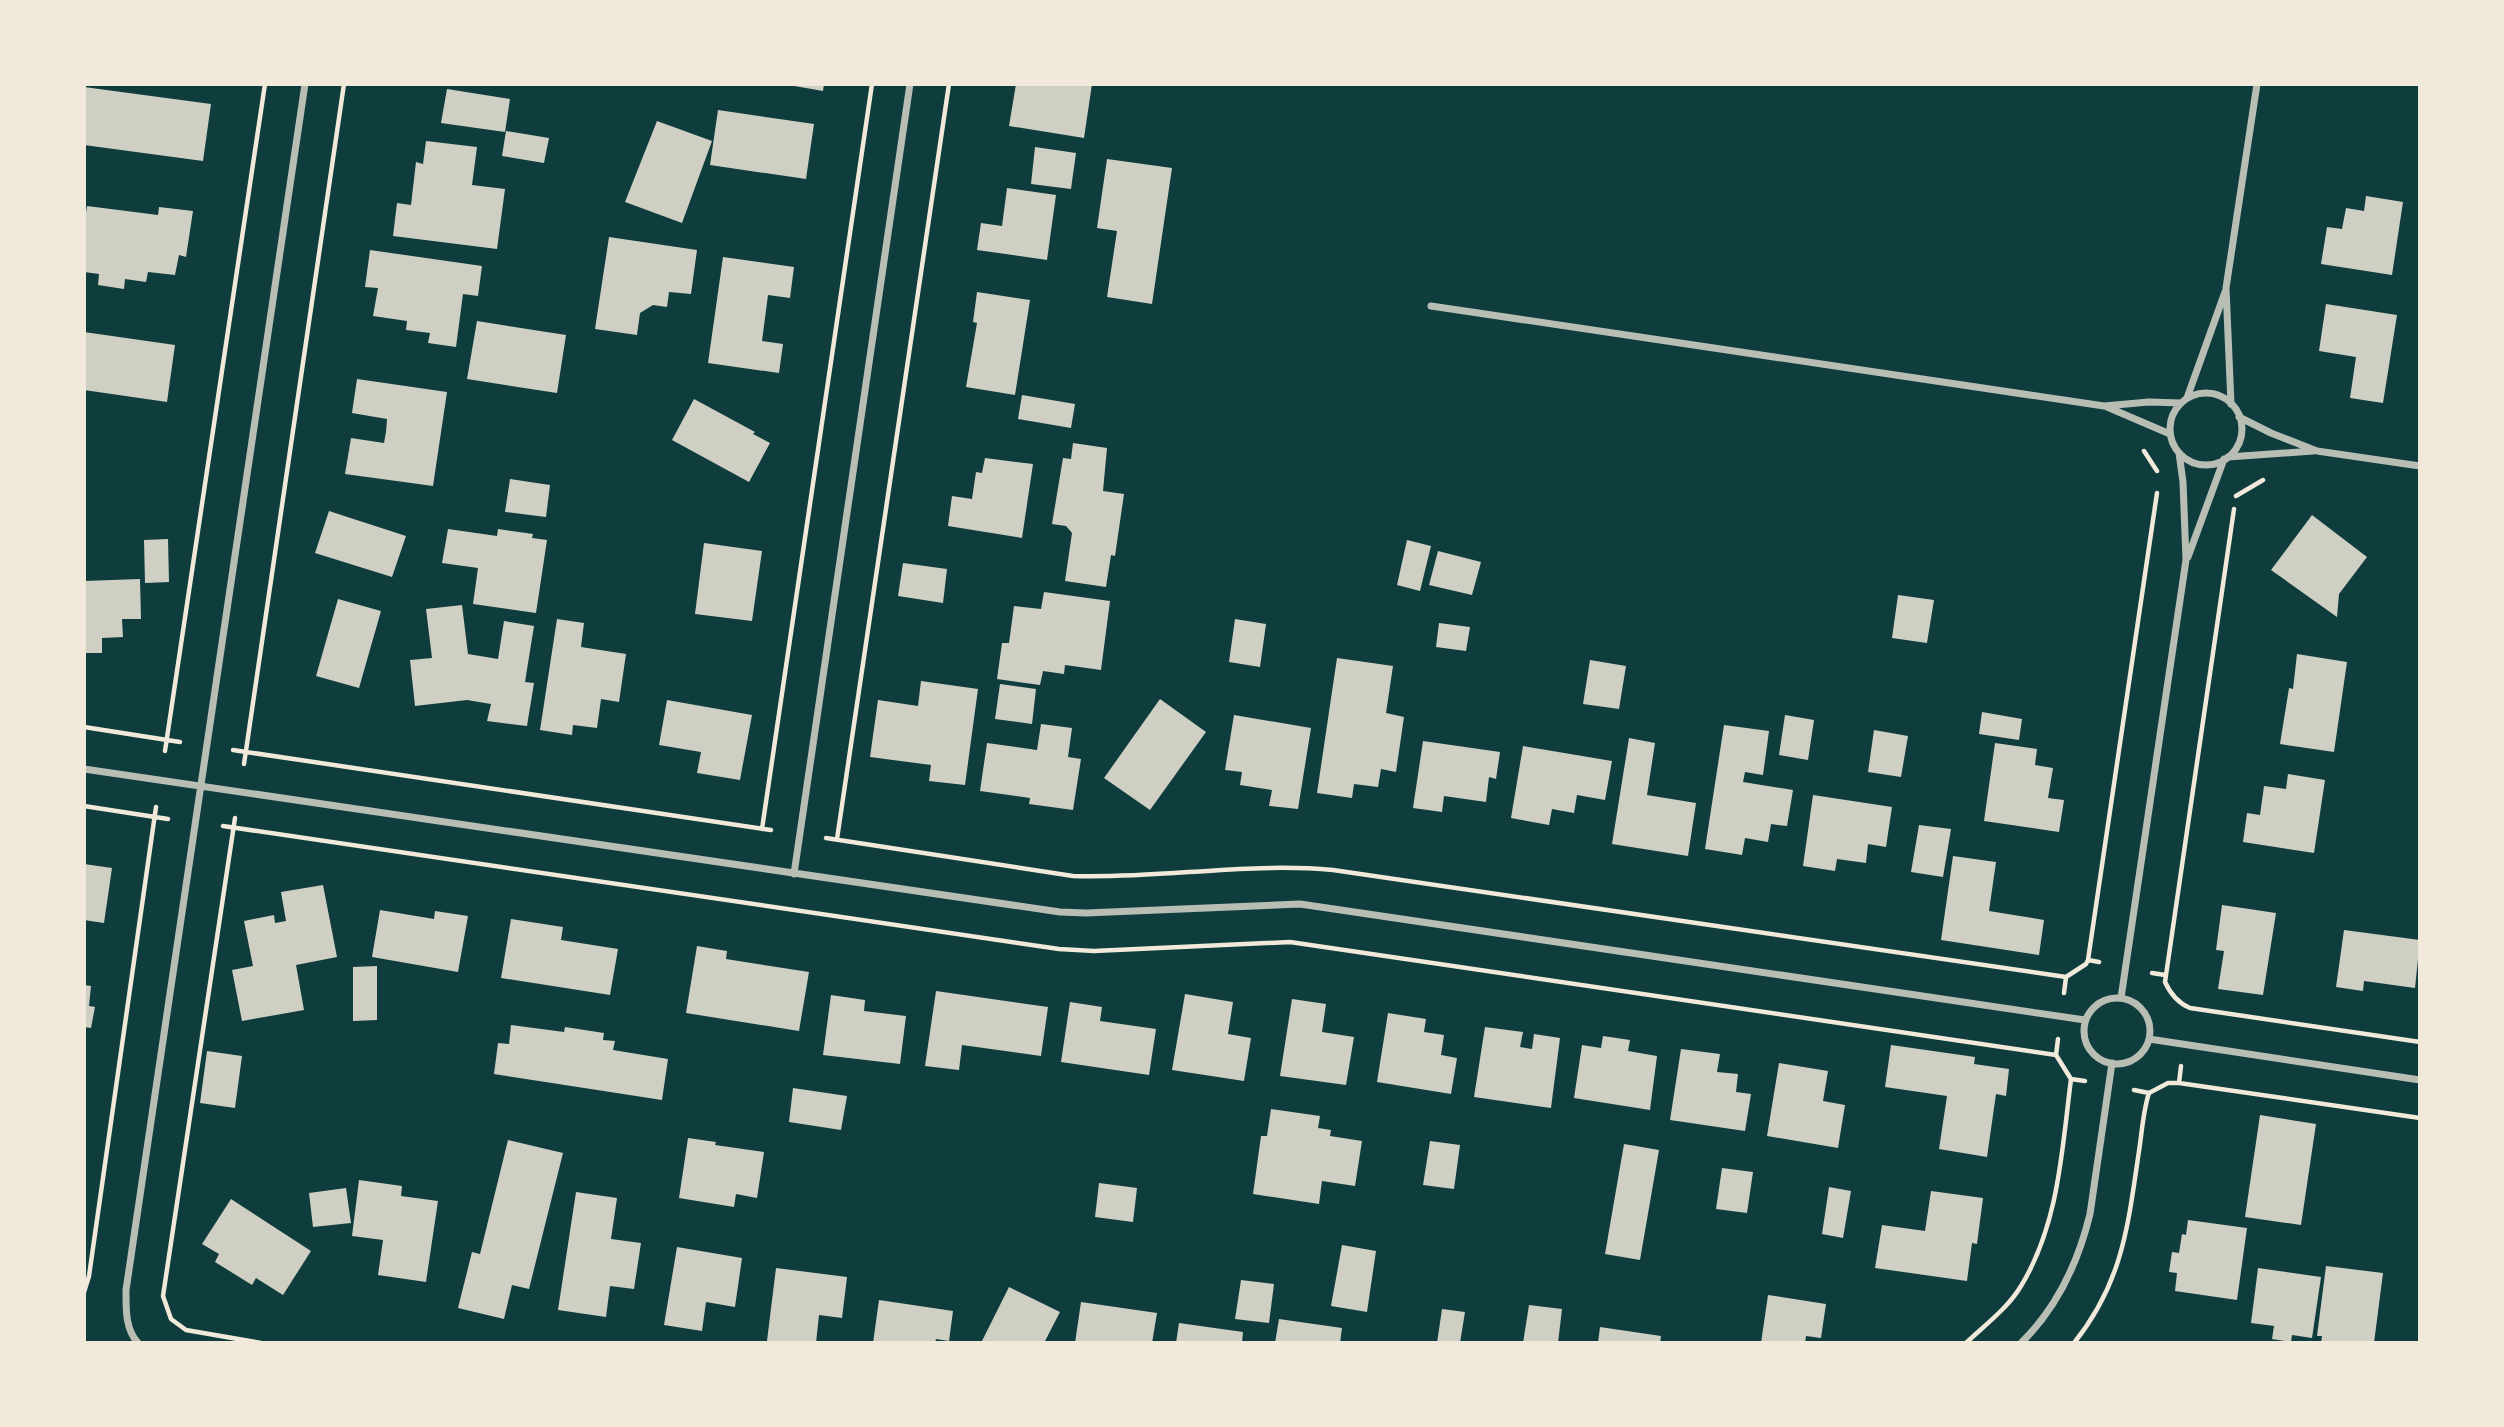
<svg xmlns="http://www.w3.org/2000/svg" width="2504" height="1427" font-family="'Zilla Slab',serif">
<style>
.building{fill:#cfcfc3}
.lines{fill:none;stroke-linecap:round;stroke-linejoin:round}
.path{stroke:#f1e9da;stroke-width:4.5}
.minor{stroke:#b8beb3;stroke-width:7}
</style>
<rect width="100%" height="100%" fill="#0f3d3e"/>
<!-- building -->
<path class="building" d="M783,84H824L823,91Z
M1016,84H1092L1084,138L1009,126Z
M84,87L211,104L203,161L84,145Z
M447,89L510,99L505,132L441,123Z
M718,110L814,124L806,179L710,165Z
M657,121L712,141L682,223L625,202Z
M506,131L549,138L544,163L502,156Z
M426,141L477,147L472,185L505,189L497,249L393,236L397,203L411,205L416,162L423,164Z
M1035,147L1076,153L1071,189L1031,184Z
M1107,159L1172,168L1152,304L1107,297L1117,231L1097,228Z
M1007,188L1056,195L1047,260L977,250L981,223L1002,226Z
M2366,196L2403,202L2392,275L2321,264L2327,227L2342,229L2346,208L2364,211Z
M87,206L158,215L159,207L193,211L186,257L179,255L175,275L148,272L146,282L125,279L124,289L98,285L99,274L84,272V226Z
M609,237L697,250L691,294L669,292L667,307L653,305L640,313L637,335L595,329Z
M370,250L482,266L478,296L463,294L456,347L428,343L430,333L406,330L407,321L373,316L378,288L365,287Z
M723,257L794,267L790,298L768,295L762,341L783,344L779,373L708,363Z
M977,292L1030,300L1015,395L966,387L977,323L973,322Z
M2326,304L2397,315L2383,403L2350,398L2356,357L2319,351Z
M477,321L566,335L557,393L467,379Z
M84,332L175,345L167,402L84,390Z
M357,379L447,392L433,486L345,474L351,438L384,443L386,432L387,419L352,413Z
M1022,395L1075,404L1071,428L1018,419Z
M694,399L755,432L753,434L770,443L749,482L672,440Z
M1073,443L1107,448L1103,491L1124,494L1115,556L1111,555L1106,587L1065,581L1072,533L1066,526L1052,524L1063,458L1071,459Z
M985,458L1033,464L1022,538L948,526L952,496L972,499L976,472L982,473Z
M510,479L550,485L546,517L505,512Z
M329,511L406,536L392,577L315,553Z
M2312,515L2367,557L2339,594L2337,617L2271,570Z
M448,529L497,536L498,529L533,534L532,538L547,540L536,613L473,604L478,568L442,563Z
M168,539L169,582L145,583L144,540Z
M1407,540L1431,546L1420,591L1397,585Z
M704,543L762,551L752,621L695,614Z
M1438,551L1481,562L1472,595L1429,585Z
M903,563L947,569L943,603L898,596Z
M140,579L141,619H122L123,637L102,638V653H84V581Z
M1044,592L1110,601L1101,670L1065,665L1064,674L1043,671L1040,685L997,679L1002,643H1009L1014,606L1041,609Z
M1898,595L1934,600L1927,643L1892,638Z
M338,599L381,611L359,688L316,676Z
M462,605L468,654L498,659L504,621L534,626L525,682L534,683L527,726L487,721L491,704L467,700L415,706L410,660L432,658L426,609Z
M557,619L584,623L581,647L626,654L619,702L601,699L597,728L573,725L572,735L540,730Z
M1235,619L1266,624L1260,667L1229,662Z
M1439,623L1470,627L1466,651L1436,647Z
M2297,654L2347,662L2334,752L2280,744L2289,688L2293,689Z
M1337,658L1393,666L1386,713L1404,717L1396,772L1381,769L1378,787L1354,784L1352,798L1317,793Z
M1590,660L1626,666L1619,709L1583,704Z
M921,681L978,689L965,785L929,781L931,765L870,757L878,700L918,706Z
M1000,684L1036,689L1032,724L995,719Z
M1160,699L1206,732L1150,810L1104,778Z
M667,700L752,715L740,780L697,773L701,752L659,745Z
M1982,712L2022,719L2019,740L1979,734Z
M1234,715L1311,728L1298,809L1269,806L1272,790L1240,785L1242,772L1225,770Z
M1785,715L1814,720L1808,760L1779,755Z
M1041,724L1072,728L1068,757L1081,759L1073,810L1029,804L1030,798L980,791L987,743L1037,750Z
M1724,725L1769,731L1763,775L1745,772L1743,782L1793,790L1787,826L1771,824L1768,842L1745,838L1742,855L1705,849Z
M1874,730L1908,736L1901,777L1868,772Z
M1629,738L1655,743L1647,795L1696,803L1688,856L1612,844Z
M1423,741L1500,752L1496,779L1489,777L1486,802L1444,796L1442,812L1413,808Z
M1995,743L2037,749L2035,765L2053,768L2048,798L2064,800L2059,832L1984,821Z
M1523,746L1612,761L1605,800L1577,795L1574,813L1552,809L1549,825L1511,818Z
M2288,774L2325,780L2314,853L2243,842L2247,813L2260,815L2264,786L2286,789Z
M1813,795L1892,807L1886,847L1868,844L1866,863L1837,859L1835,871L1803,866Z
M1919,825L1951,829L1943,877L1911,872Z
M1953,856L1996,862L1989,911L2044,920L2039,955L1941,940Z
M84,864L112,868L104,923L84,920Z
M323,885L337,957L296,965L304,1010L242,1021L232,970L253,966L244,921L274,915L275,923L286,921L281,892Z
M2222,905L2276,913L2263,995L2218,989L2224,951L2216,950Z
M380,910L434,919L435,911L468,916L458,972L372,957Z
M511,919L563,927L561,940L618,949L610,995L501,978Z
M2344,930L2420,940L2415,988L2364,981L2363,991L2336,987Z
M697,946L727,951L726,959L809,972L799,1031L686,1013Z
M377,966V1020L353,1021V967Z
M84,985L91,986L89,1006L95,1007L91,1028L84,1027Z
M936,991L1048,1007L1041,1056L962,1045L959,1070L925,1066Z
M1185,994L1233,1002L1228,1034L1251,1038L1244,1081L1172,1070Z
M831,995L865,1000L864,1011L906,1016L900,1064L823,1055Z
M1292,999L1326,1004L1322,1032L1354,1037L1346,1085L1280,1076Z
M1070,1002L1102,1007L1100,1021L1156,1029L1149,1075L1061,1062Z
M1388,1013L1426,1019L1424,1032L1444,1035L1441,1055L1457,1058L1451,1094L1377,1082Z
M511,1025L564,1032L565,1027L604,1033L603,1040L615,1041L613,1050L668,1059L662,1100L494,1074L498,1043L509,1044Z
M1485,1027L1523,1032L1520,1047L1532,1049L1534,1034L1560,1038L1551,1108L1474,1097Z
M1603,1036L1630,1040L1628,1051L1657,1056L1650,1110L1574,1098L1582,1045L1601,1048Z
M1891,1045L1975,1057L1974,1064L2009,1069L2006,1096L1996,1094L1987,1157L1939,1149L1947,1096L1885,1087Z
M1681,1049L1720,1054L1717,1072L1738,1074L1736,1092L1751,1094L1745,1131L1670,1120Z
M207,1051L242,1056L235,1108L200,1103Z
M1779,1063L1828,1071L1823,1101L1845,1105L1838,1148L1767,1136Z
M793,1088L847,1096L841,1130L789,1122Z
M1271,1109L1320,1116L1318,1128L1331,1130L1330,1136L1362,1141L1355,1186L1322,1181L1319,1204L1253,1194L1261,1136H1267Z
M2260,1115L2316,1124L2301,1225L2245,1217Z
M688,1138L716,1142L715,1145L764,1152L757,1198L736,1194L734,1207L679,1198Z
M508,1140L563,1153L529,1289L512,1285L504,1319L458,1308L472,1252L480,1254Z
M1430,1141L1460,1145L1454,1189L1423,1185Z
M1624,1144L1659,1150L1640,1260L1605,1254Z
M1722,1168L1753,1172L1747,1213L1716,1209Z
M359,1180L402,1186L401,1196L438,1201L426,1282L378,1275L383,1240L352,1236Z
M1099,1183L1137,1188L1133,1222L1095,1217Z
M1829,1187L1851,1191L1843,1238L1822,1234Z
M346,1188L351,1223L313,1227L309,1193Z
M1931,1191L1983,1198L1977,1244L1972,1243L1967,1281L1875,1268L1882,1225L1925,1231Z
M576,1192L617,1198L611,1239L641,1243L634,1289L610,1286L606,1317L558,1310Z
M231,1199L311,1251L283,1295L256,1278L252,1285L215,1262L219,1254L202,1244Z
M2188,1220L2247,1228L2237,1300L2175,1291L2177,1273L2169,1272L2172,1252L2179,1253L2182,1234L2186,1235Z
M1342,1245L1376,1251L1367,1312L1331,1306Z
M677,1247L742,1258L735,1307L706,1302L702,1331L664,1325Z
M2326,1266L2383,1273L2374,1343H2321L2322,1336H2317Z
M776,1268L847,1277L842,1318L819,1315L816,1343L767,1341Z
M2258,1268L2321,1277L2312,1338L2292,1335L2291,1342L2272,1339L2274,1326L2251,1323Z
M1241,1280L1274,1284L1269,1323L1235,1319Z
M1009,1287L1060,1312L1044,1343H981Z
M1768,1295L1826,1304L1821,1338L1806,1336L1805,1343H1761Z
M879,1300L953,1311L949,1341L936,1339L935,1343H873Z
M1081,1302L1157,1313L1152,1343H1075Z
M1529,1305L1562,1309L1558,1343H1523Z
M1442,1309L1465,1312L1460,1343H1437Z
M1279,1319L1342,1328L1340,1343H1275Z
M1179,1323L1243,1332L1242,1343H1176Z
M1600,1327L1661,1336L1660,1343H1598Z"/>
<g class="lines">
<!-- path -->
<path class="path" d="M2144,451L2157,471
M2236,496L2263,480
M2234,509L2165,982C2170,993 2178,1003 2190,1008L2420,1042
M84,727L180,742
M233,750L771,830
M165,751L265,84
M244,764L344,84
M84,806L168,819
M235,818L163,1296L171,1319L186,1330L261,1343
M223,826L1059,949L1094,951L1290,942L2056,1055
M762,829L872,84
M826,838L1073,876C1160,879 1246,862 1333,870L2066,977L2086,964L2088,960L2157,493
M837,839L949,84
M2088,960L2099,962
M2152,973L2165,975
M2064,993L2066,977
M2071,1079L2085,1081
M2179,1083L2181,1066
M2134,1090L2149,1093
M84,1292L89,1276L156,807
M1966,1343C1985,1325 2008,1308 2021,1286C2059,1224 2062,1149 2071,1079L2056,1055L2058,1039
M2074,1343C2123,1282 2128,1225 2139,1151C2142,1132 2143,1111 2149,1093L2168,1083H2179L2420,1118"/>
<!-- minor -->
<path class="minor" d="M1431,306L2104,406L2149,402L2181,403
M2170 429a36 36 0 1 1 72 0a36 36 0 1 1-72 0Z
M2187,398L2225,292
M2231,404L2226,288L2257,84
M2107,407L2170,434
M2239,417L2271,433L2317,451L2420,466
M2228,457L2313,451
M2188,557L2224,459
M84,769L1060,912L1086,913L1300,904L2085,1020
M794,874L910,84
M2121,998L2186,560L2183,482L2179,453
M2084 1031a33 33 0 1 1 66 0a33 33 0 1 1-66 0Z
M2149,1039L2420,1080
M138,1343C125,1329 126,1308 126,1290L305,84
M2021,1343C2058,1307 2078,1263 2090,1214L2112,1063"/>
</g>
<!-- border -->
<rect width="2504" height="1427" fill="none" stroke="#f1e9da" stroke-width="172"/>
</svg>
